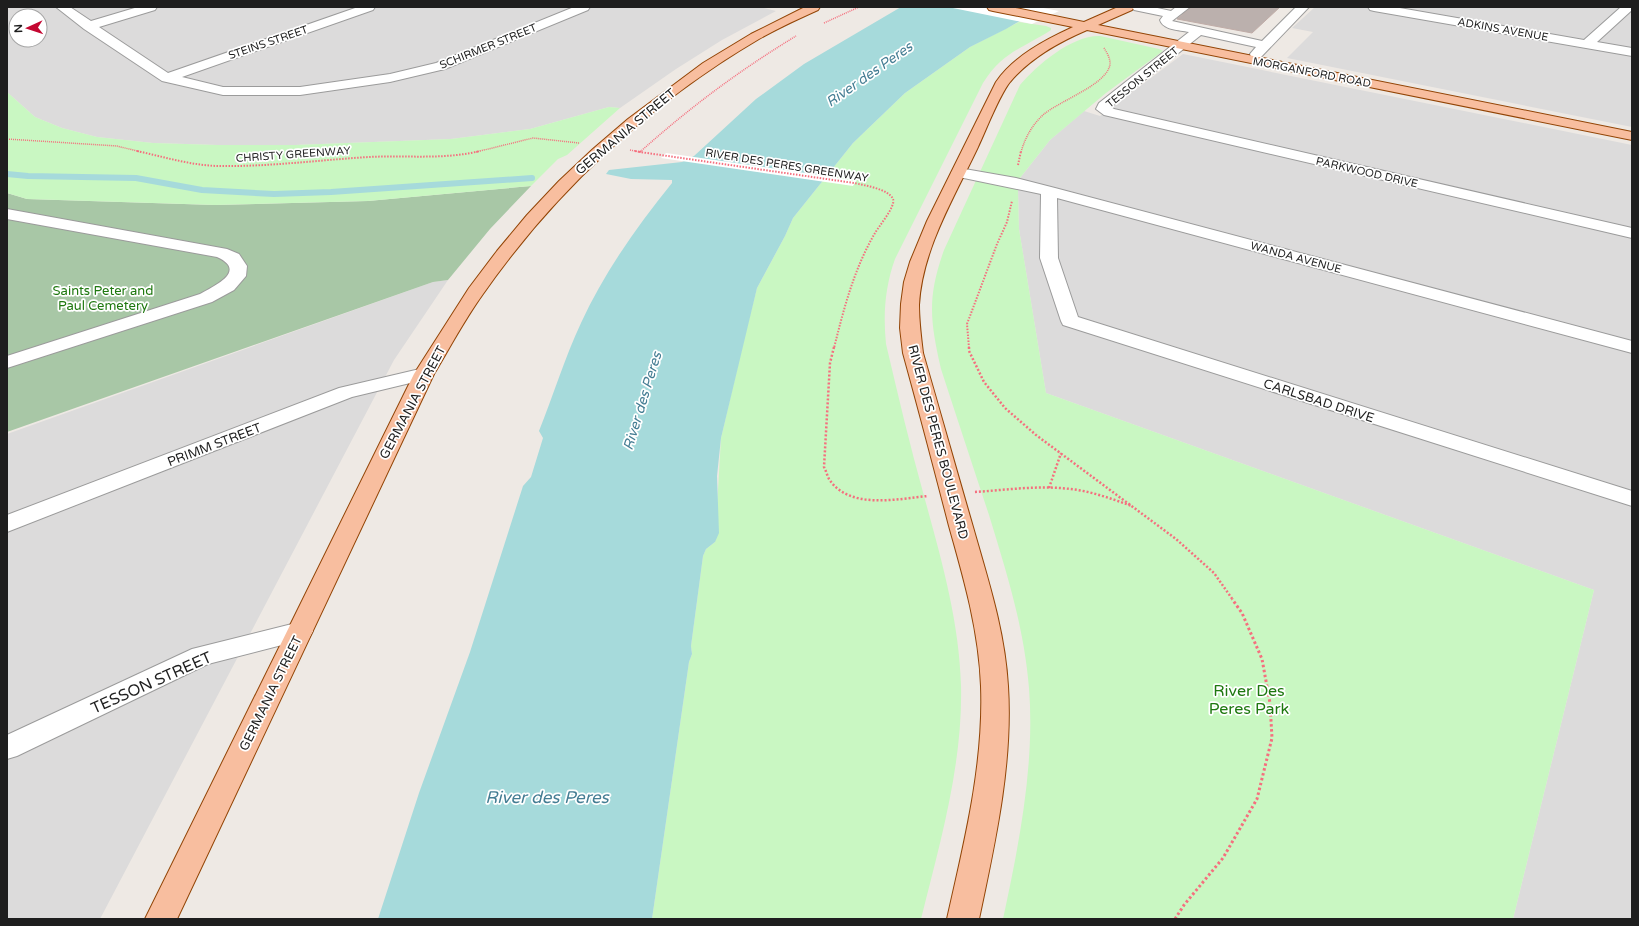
<svg xmlns="http://www.w3.org/2000/svg" width="1639" height="926" font-family="'Varela Round',sans-serif">
<style>
.residential{fill:#dcdbdb;fill-rule:evenodd}
.cemetery{fill:#a8c7a6}
.park{fill:#c9f7c2}
.water{fill:#a6dadb}
.pier{fill:#fff}
.lines{fill:none;stroke-linecap:round;stroke-linejoin:round}
.stream{stroke:#a6dadb;stroke-width:6}
.building{fill:#bbb0ad;stroke:#c0aca7}
.minor-casing{stroke:#9b9b9b;stroke-width:2}
.major-casing{stroke:#924405;stroke-width:2}
.path-far3{stroke:#f56f7e;stroke-width:1.5;stroke-dasharray:1 1;stroke-linecap:butt}
.path-far2{stroke:#f56f7e;stroke-width:2;stroke-dasharray:1.5 1.5;stroke-linecap:butt}
.path-far1{stroke:#f56f7e;stroke-width:2.5;stroke-dasharray:2 2;stroke-linecap:butt}
.path{stroke:#f56f7e;stroke-width:3;stroke-dasharray:2.5 2.5;stroke-linecap:butt}
.minor{fill:#fff;fill-rule:evenodd}
.major{fill:#f8be9f;fill-rule:evenodd}
.labels{text-anchor:middle;stroke-width:3.5;stroke-linejoin:round;paint-order:stroke}
.far-street-label{font-size:11px;fill:#1e1e1e;stroke:#fff}
.street-label{font-size:13px;fill:#1e1e1e;stroke:#fff}
.park-label{font-size:13px;fill:#1e780f;stroke:#fff}
.water-label{font-size:14px;font-style:italic;fill:#447d93;stroke:#fff}
.near-street-label{font-size:16px;fill:#1e1e1e;stroke:#fff}
.near-park-label{font-size:16px;fill:#1e780f;stroke:#fff}
.near-water-label{font-size:17px;font-style:italic;fill:#447d93;stroke:#fff}
</style>
<rect width="100%" height="100%" fill="#eee9e4"/>
<!-- residential -->
<path class="residential" d="M7,7H760L776,11L722,40L676,69L620,108L609,107L530,129L451,139L295,145H218L153,143L97,137L62,128L35,117L7,92ZM16,16H40V40H16Z
M1315,7H1632V127L1287,58L1313,32L1292,28Z
M1183,54L1632,145V919H1513L1594,590L1046,393L1019,229L1018,190L1020,178L1050,140L1084,111L1100,116Z
M448,280L394,360L100,919H7V434L433,282Z"/>
<!-- cemetery -->
<path class="cemetery" d="M531,186L490,229L448,280L433,282L7,432V193L27,199L215,205L368,201Z"/>
<!-- park -->
<path class="park" d="M1019,22L1046,26L1051,28V30C1022,49 1003,51 983,83L895,259C885,287 883,314 886,344C898,395 910,446 924,496C941,558 959,620 961,685C963,764 940,843 921,919H652L689,662L692,654L691,646L703,556L706,549L715,542L721,438L745,335L757,288L785,236L793,218L853,143L905,93L970,47Z
M1100,36L1159,49L1163,51L1106,93L1050,140L1020,178L1018,190L1019,229L1046,393L1594,590L1513,919H1003C1019,844 1035,765 1029,688C1024,627 1007,574 989,515C973,467 957,418 941,369C930,320 927,298 944,250L1020,85C1037,65 1072,35 1100,36Z
M7,92L35,117L62,128L97,137L153,143L218,145H295L451,139L530,129L609,107L620,108L567,155L558,159L531,186L368,201L215,205L27,199L7,193Z"/>
<!-- water -->
<path class="water" d="M901,7H1044L1006,29L970,47L905,93L853,143L793,218L785,236L757,288L721,438L717,476L719,533L715,542L706,549L703,556L691,646L692,654L689,662L652,919H378L419,793L470,652L523,486L531,477L543,438L539,431C553,396 565,357 581,323C604,273 637,226 672,183V180L631,179L606,174L609,170L682,162L694,156L756,99L804,64Z"/>
<!-- pier -->
<path class="pier" d="M948,7H1038L1059,11L1032,24Z
M666,153L826,176L856,181L853,186L661,158Z"/>
<g class="lines">
<!-- stream -->
<path class="stream" d="M7,174L28,176L136,178L202,190L274,194L331,192L532,178"/>
</g>
<!-- building -->
<path class="building" d="M1191,7H1280L1252,33L1177,19Z"/>
<g class="lines">
<!-- minor casing -->
<g class="minor-casing">
<path id="minor" d="M56,7H70L91,21L138,7H157L155,10L99,27L168,73L358,7H375L373,10L182,77L223,87H300L390,74L436,63L574,7H590L588,10L445,69L390,82L300,95H223L162,81L84,29Z
M1132,7H1153L1171,11L1176,7H1190L1172,21L1262,41L1296,7H1309L1261,57H1251L1250,54L1256,47L1201,35L1111,107L1114,109L1632,228V238L1104,115L1096,109L1099,103L1189,32C1179,30 1163,30 1160,20L1163,16L1134,10Z
M1368,7H1394L1584,40L1621,7H1632V10L1597,42L1632,48V56L1374,11L1370,10Z
M959,168L1016,178L1055,188L1632,341V353L1057,198L1058,258L1078,317L1632,491V506L1063,325L1061,321L1040,258L1041,194L954,176L951,173L954,170Z
M7,209L227,249L239,254L247,266L246,276L234,290L212,302L7,368V356L200,294C214,286 248,271 217,257L7,219Z
M424,368L431,370L434,374L431,378L352,397L7,532V515L339,388Z
M300,622L309,624L313,631L309,638L208,664L17,756L7,759V735L192,649Z"/>
</g>
<!-- major casing -->
<g class="major-casing">
<path id="major" d="M805,7H820L818,10C798,19 778,28 759,39C650,103 555,191 483,294C465,319 450,347 434,374L177,919H145L414,374L469,288L497,251L527,215L559,181L593,149L628,119L703,63L751,34Z
M987,7H1011L1084,22L1118,7H1134L1132,10L1098,25L1632,132V140L1087,30C1059,42 1030,58 1010,82C999,96 986,130 978,147C955,196 922,249 919,305C919,321 921,337 923,353C940,411 956,469 973,527C988,580 1005,631 1008,686C1013,764 995,843 979,919H947C964,843 984,765 981,686C979,631 964,579 949,526C934,468 919,411 903,353L900,328L901,304L904,282L910,262L927,221L996,82C1014,56 1045,40 1073,27L993,11L989,10Z"/>
</g>
<!-- path-far3 -->
<path class="path-far3" d="M824,23L859,7
M7,139L117,146L141,152
M630,150L640,152
M476,152L533,138L579,143
M640,152C689,108 740,70 796,36
M1021,152C1025,138 1032,125 1043,115C1059,101 1101,87 1109,68C1112,62 1108,54 1104,48"/>
<!-- path-far2 -->
<path class="path-far2" d="M137,151C164,157 190,165 217,166C268,167 318,160 369,157C406,155 443,160 480,151
M635,151L640,152
M641,151L640,152L854,183C863,185 889,189 893,199C896,206 879,226 875,233C854,269 844,308 834,348
M1018,165L1021,151
M969,348L967,324L997,244L1007,222L1012,201"/>
<!-- path-far1 -->
<path class="path-far1" d="M834,347L830,363L824,467C826,471 827,475 829,479C849,510 897,499 928,496
M969,347V351L984,382L1005,408L1036,435L1176,539L1214,573L1233,600
M1049,488L1061,453
M975,492C1006,490 1039,485 1070,489C1091,491 1112,499 1132,506"/>
<!-- path -->
<path class="path" d="M1175,919L1184,905L1223,858L1257,799L1272,738L1270,703L1262,659L1242,613L1232,599"/>
<!-- minor -->
<use href="#minor" class="minor"/>
<!-- major -->
<use href="#major" class="major"/>
</g>
<g class="labels">
<!-- far-street labels -->
<g class="far-street-label">
<text transform="translate(1503 29) rotate(10)" y="4">ADKINS AVENUE</text>
<text transform="translate(268 42) rotate(-19)" y="4">STEINS STREET</text>
<text transform="translate(488 46) rotate(-22)" y="4">SCHIRMER STREET</text>
<text transform="translate(1312 72) rotate(11)" y="4">MORGANFORD ROAD</text>
<text transform="translate(1142 77) rotate(-39)" y="4">TESSON STREET</text>
<text transform="translate(293 154) rotate(-4)" y="4">CHRISTY GREENWAY</text>
<text transform="translate(787 165) rotate(9)" y="4">RIVER DES PERES GREENWAY</text>
<text transform="translate(1367 172) rotate(13)" y="4">PARKWOOD DRIVE</text>
<text transform="translate(1296 257) rotate(15)" y="4">WANDA AVENUE</text>
</g>
<!-- street labels -->
<g class="street-label">
<text transform="translate(625 131) rotate(-40)" y="5">GERMANIA STREET</text>
<text transform="translate(1319 400) rotate(18)" y="5">CARLSBAD DRIVE</text>
<text transform="translate(412 402) rotate(-62)" y="5">GERMANIA STREET</text>
<text transform="translate(939 442) rotate(75)" y="5">RIVER DES PERES BOULEVARD</text>
<text transform="translate(214 444) rotate(-21)" y="5">PRIMM STREET</text>
<text transform="translate(270 693) rotate(-64)" y="5">GERMANIA STREET</text>
</g>
<!-- park labels -->
<g class="park-label">
<text x="103" y="295">Saints Peter and<tspan x="103" dy="15">Paul Cemetery</tspan></text>
</g>
<!-- water labels -->
<g class="water-label">
<text transform="translate(869 74) rotate(-35)" y="5">River des Peres</text>
<text transform="translate(642 401) rotate(-73)" y="5">River des Peres</text>
</g>
<!-- near-street labels -->
<g class="near-street-label">
<text transform="translate(151 682) rotate(-24)" y="6">TESSON STREET</text>
</g>
<!-- near-park labels -->
<g class="near-park-label">
<text x="1249" y="696">River Des<tspan x="1249" dy="18">Peres Park</tspan></text>
</g>
<!-- near-water labels -->
<g class="near-water-label">
<text x="547" y="803">River des Peres</text>
</g>
</g>
<!-- border -->
<rect width="1639" height="926" fill="none" stroke="#1e1e1e" stroke-width="16"/>
<!-- north arrow -->
<g transform="translate(28 28) rotate(267)"><circle r="19" fill="#ffffff" stroke="#a5a5a5"/>
<path d="M0-3L7 15L0 10L-7 15Z" fill="#c40731"/>
<text y="-6" font-size="11" font-weight="bold" text-anchor="middle" fill="#1e1e1e">N</text>
</g>
</svg>
